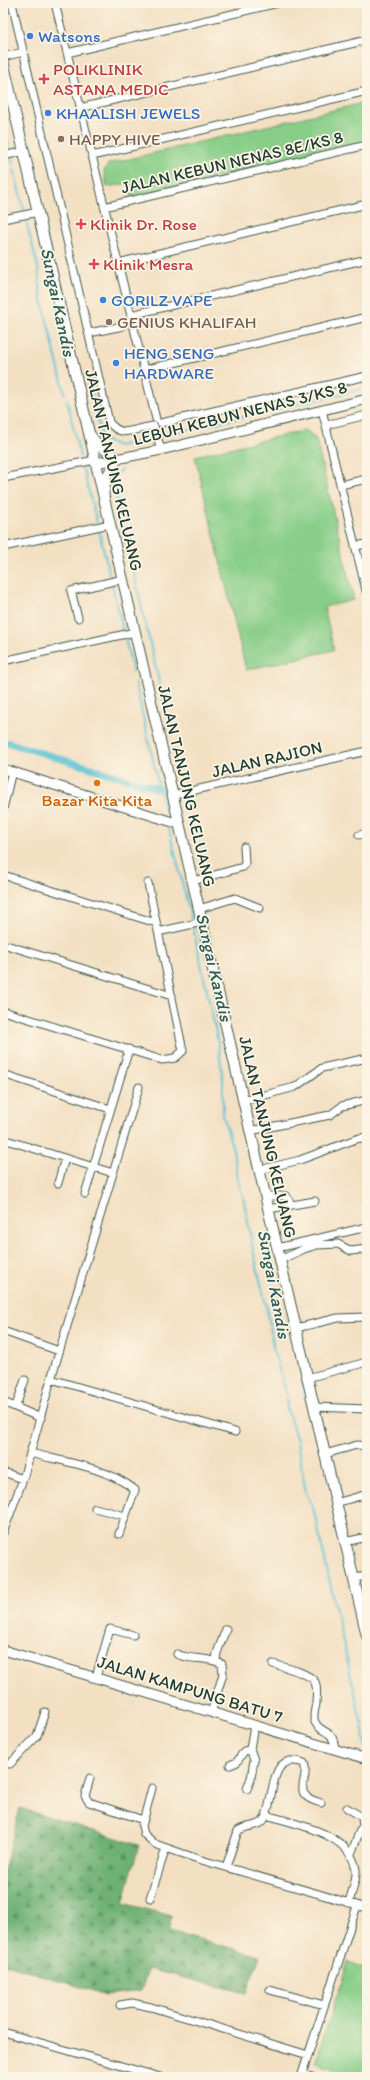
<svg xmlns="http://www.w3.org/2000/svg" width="370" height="2080" font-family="Itim,sans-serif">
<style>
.forest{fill:url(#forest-firs);stroke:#467754}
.park{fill:#88ce88;stroke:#54865e}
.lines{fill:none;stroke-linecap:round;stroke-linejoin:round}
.stream{stroke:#58c2d4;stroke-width:2}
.canal{stroke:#58c2d4;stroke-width:7}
.minor-casing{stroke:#3f5549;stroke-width:9}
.tertiary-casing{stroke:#3f5549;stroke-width:11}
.secondary-casing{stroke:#3f5549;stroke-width:12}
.minor{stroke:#fff;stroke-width:7}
.tertiary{stroke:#fff;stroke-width:9}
.secondary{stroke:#fff;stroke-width:10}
.shop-dot{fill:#3f7fe0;stroke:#fcf5e5;stroke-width:1.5}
.health-dot{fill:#e0444e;stroke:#fcf5e5;stroke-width:1.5}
.education-dot{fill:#8d6e63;stroke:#fcf5e5;stroke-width:1.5}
.food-dot{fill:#e8710a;stroke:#fcf5e5;stroke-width:1.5}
.labels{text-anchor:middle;stroke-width:3.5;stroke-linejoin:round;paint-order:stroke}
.shop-label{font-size:17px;fill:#366cbe;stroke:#fcf5e5;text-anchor:start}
.health-label{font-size:17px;fill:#be3a42;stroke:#fcf5e5;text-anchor:start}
.education-label{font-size:17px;fill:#785e54;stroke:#fcf5e5;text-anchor:start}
.street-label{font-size:17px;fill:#1f3d34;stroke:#fcf5e5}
.food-label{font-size:17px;fill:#c56008;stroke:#fcf5e5}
.water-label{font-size:18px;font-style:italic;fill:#2d5e5c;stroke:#fcf5e5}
</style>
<defs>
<pattern id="forest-firs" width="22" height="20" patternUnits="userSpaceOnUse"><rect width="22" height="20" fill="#6eb174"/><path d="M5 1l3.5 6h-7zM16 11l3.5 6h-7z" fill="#5a9160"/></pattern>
</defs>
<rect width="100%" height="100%" fill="#fcf5e5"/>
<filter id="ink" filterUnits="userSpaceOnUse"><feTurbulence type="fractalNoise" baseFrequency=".025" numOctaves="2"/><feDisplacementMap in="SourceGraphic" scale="8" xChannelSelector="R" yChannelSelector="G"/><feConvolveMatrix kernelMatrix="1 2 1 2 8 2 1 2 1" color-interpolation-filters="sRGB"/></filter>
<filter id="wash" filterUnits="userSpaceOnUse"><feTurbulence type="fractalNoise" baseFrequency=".012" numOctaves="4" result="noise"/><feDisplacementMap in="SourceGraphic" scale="16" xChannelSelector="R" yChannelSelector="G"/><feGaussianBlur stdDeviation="0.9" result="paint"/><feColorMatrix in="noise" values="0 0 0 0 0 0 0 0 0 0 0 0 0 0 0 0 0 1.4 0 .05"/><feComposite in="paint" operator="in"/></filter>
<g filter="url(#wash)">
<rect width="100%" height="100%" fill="#f3e0c3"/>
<!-- forest -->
<path class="forest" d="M20,1808L139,1845L123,1903L171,1916L170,1931L260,1956L246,1993L148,1969L141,1991L106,1995L3,1963V1875Z"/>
<!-- park -->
<path class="park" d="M363,103L367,120V141L132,197L129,183L107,187L104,171L108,164Z
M306,430L316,439L354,600L324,607L334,650L246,670L195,456Z
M348,1962L367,1969V2077H360L315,2063Z"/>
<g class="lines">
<!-- stream -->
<path class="stream" d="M3,120L10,150
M11,156L13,164
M14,169L24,211
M25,217L38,267L41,296L65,394
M88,378L102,439L119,446L149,439
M67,400L80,457
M164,435L367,388
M82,465L97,523
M121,470L112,480L164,703
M99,531L133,671
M135,681L164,809
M168,825L192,922
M193,927L218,1042L223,1080V1115L233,1150L238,1180L243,1196L254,1254L268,1314L274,1352L286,1392L287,1409L297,1441L306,1493L313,1507L367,1748"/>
<!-- canal -->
<path class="canal" d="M3,741L159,789"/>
</g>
</g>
<g filter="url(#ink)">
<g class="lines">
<!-- minor casing -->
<g class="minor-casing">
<path id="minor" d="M12,3L109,422C122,440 137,427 154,426L161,450
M55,3L156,419
M67,53L278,3
M3,57L23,52
M80,108L367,40
M3,156L25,151
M92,156L367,91
M104,207L367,145
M3,219L39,212
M118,263L367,204
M131,315L367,259
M89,333L123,326
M144,370L367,317
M322,410L367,594
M161,423L367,376
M326,425L367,415
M3,478L95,460
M340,485L367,479
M355,546L367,544
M3,547L110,524
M78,618L71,591L123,579
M3,661L135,632
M173,795L367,751
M3,809L12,771
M359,835L367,833
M3,875L156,923
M193,881L243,867L245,863L244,847
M199,909L235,898L260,908
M158,932L202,922
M3,944L172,996
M3,1011L162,1060L175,1058L183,1051L148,883
M3,1074L110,1109
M243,1101L295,1087L322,1068L367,1058
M250,1131L330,1115L342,1106L367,1100
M3,1139L113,1173
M259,1170L300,1160L356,1139L367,1137
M58,1183L65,1158
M85,1194L129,1049
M265,1196H286L292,1205L268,1209
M292,1205L315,1201
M277,1248L367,1227
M280,1260L304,1249L317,1245L338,1244L351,1251L367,1249
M296,1328L338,1318L367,1317
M3,1331L59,1351
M307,1378L367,1362
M51,1379L235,1432
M3,1402L41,1418
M16,1406L25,1380
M314,1407L367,1409
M30,1453C64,1462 107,1467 135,1490L119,1534
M325,1454L357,1445L367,1446
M3,1472L23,1479
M336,1503L367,1494
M95,1508L125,1516
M3,1533L23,1479L51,1379L139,1087
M345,1542L367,1537
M354,1578L367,1576
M177,1654C191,1661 208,1656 222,1664L223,1674L211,1713
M216,1661L217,1653L226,1629
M273,1664C284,1667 310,1673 315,1682C318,1689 316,1697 316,1704C315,1710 312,1716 315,1722C322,1736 333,1726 335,1750
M96,1677L110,1629L133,1635
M3,1761L10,1764L37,1736L45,1712
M230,1765L237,1762L244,1751L250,1749
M90,1778L85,1796L89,1802L143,1820
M152,1788L142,1826L144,1834L155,1844L198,1859L367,1908
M247,1789L251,1778L254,1760L250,1749L254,1726
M347,1808L362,1817L363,1827
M266,1815C295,1824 351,1833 356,1870C357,1880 351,1893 349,1903
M351,1854L360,1830L363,1827L367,1829
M226,1867L238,1831C246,1824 260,1829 265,1818C275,1798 268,1750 304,1763C311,1781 288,1794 321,1803
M150,1898L166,1848
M270,1990L324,2005
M120,2005L132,2003L151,2007L308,2055
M3,2032L160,2077
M302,2074L312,2077
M301,2077L357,1906"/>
</g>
<!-- tertiary casing -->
<g class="tertiary-casing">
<path id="tertiary" d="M90,434L99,446L118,459
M96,463L161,450L367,399
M104,494L107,475L118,459
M3,769L179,824
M3,1650L367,1759"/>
</g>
<!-- secondary casing -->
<g class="secondary-casing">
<path id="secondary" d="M3,61L367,1636"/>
</g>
<!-- minor -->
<use href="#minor" class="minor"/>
<!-- tertiary -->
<use href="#tertiary" class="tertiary"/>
<!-- secondary -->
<use href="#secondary" class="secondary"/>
</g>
</g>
<!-- markers -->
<g class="shop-dot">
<circle cx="30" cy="36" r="4"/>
<circle cx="48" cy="113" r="4"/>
<circle cx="103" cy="300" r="4"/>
<circle cx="116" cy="363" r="4"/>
</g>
<g class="health-dot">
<path d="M42 73h4v4h4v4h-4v4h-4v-4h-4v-4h4z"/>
<path d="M79 218h4v4h4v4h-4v4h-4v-4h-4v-4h4z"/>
<path d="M92 258h4v4h4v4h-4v4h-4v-4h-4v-4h4z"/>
</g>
<g class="education-dot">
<circle cx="61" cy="139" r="4"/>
<circle cx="109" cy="322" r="4"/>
</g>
<circle class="food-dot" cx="97" cy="783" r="4"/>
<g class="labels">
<!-- shop labels -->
<g class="shop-label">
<text x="38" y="42">Watsons</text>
<text x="56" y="119">KHAALISH JEWELS</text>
<text x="111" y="306">GORILZ VAPE</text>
<text x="124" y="359">HENG SENG<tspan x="124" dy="20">HARDWARE</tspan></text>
</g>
<!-- health labels -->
<g class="health-label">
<text x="53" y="75">POLIKLINIK<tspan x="53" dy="20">ASTANA MEDIC</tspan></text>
<text x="90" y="230">Klinik Dr. Rose</text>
<text x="103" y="270">Klinik Mesra</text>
</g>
<!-- education labels -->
<g class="education-label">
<text x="69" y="145">HAPPY HIVE</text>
<text x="117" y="328">GENIUS KHALIFAH</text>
</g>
<!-- street labels -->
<g class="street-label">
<text transform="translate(232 162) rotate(-13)" y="6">JALAN KEBUN NENAS 8E/KS 8</text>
<text transform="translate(240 413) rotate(-14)" y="6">LEBUH KEBUN NENAS 3/KS 8</text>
<text transform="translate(114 470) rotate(77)" y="6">JALAN TANJUNG KELUANG</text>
<text transform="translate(267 759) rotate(-13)" y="6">JALAN RAJION</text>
<text transform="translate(187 786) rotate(77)" y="6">JALAN TANJUNG KELUANG</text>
<text transform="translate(268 1137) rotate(77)" y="6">JALAN TANJUNG KELUANG</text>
<text transform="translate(190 1689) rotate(17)" y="6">JALAN KAMPUNG BATU 7</text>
</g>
<!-- food labels -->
<g class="food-label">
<text x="97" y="806">Bazar Kita Kita</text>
</g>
<!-- water labels -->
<g class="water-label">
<text transform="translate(58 302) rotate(78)" y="6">Sungai Kandis</text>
<text transform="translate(214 967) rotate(77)" y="6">Sungai Kandis</text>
<text transform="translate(274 1284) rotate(79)" y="6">Sungai Kandis</text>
</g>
</g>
<!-- margin -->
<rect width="370" height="2080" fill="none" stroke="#fcf5e5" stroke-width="16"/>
</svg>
